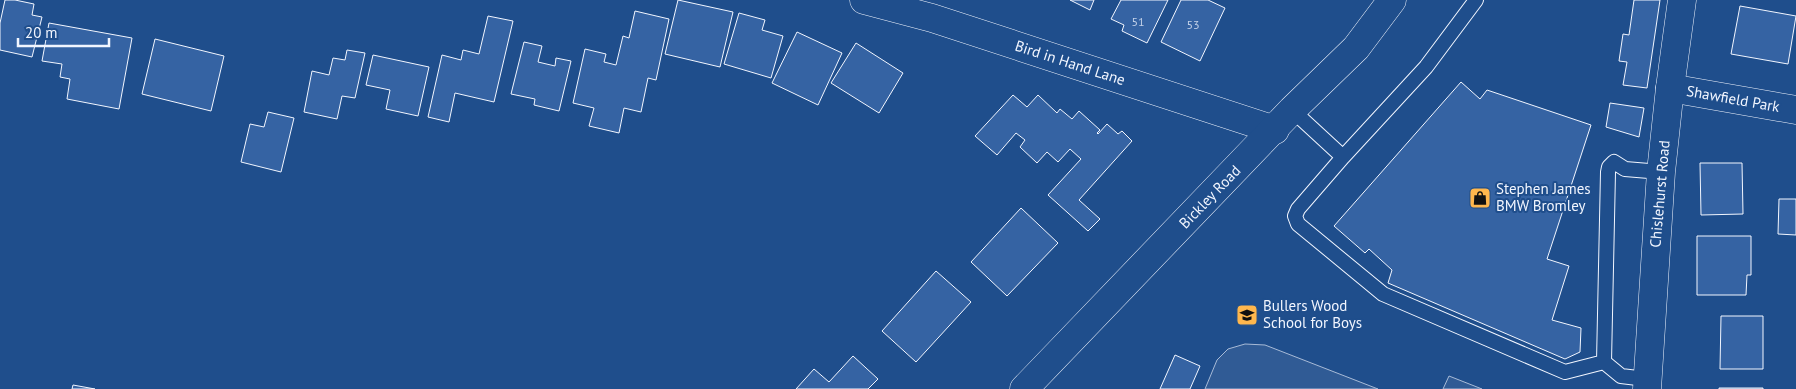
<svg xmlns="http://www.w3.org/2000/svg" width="1796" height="389" font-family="'PT Sans',sans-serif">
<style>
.built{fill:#305b95;stroke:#a8bbd7}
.building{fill:#3563a3;stroke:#f2f6ff}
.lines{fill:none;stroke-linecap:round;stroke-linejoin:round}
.lane-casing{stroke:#f2f6ff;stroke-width:16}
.street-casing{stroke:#f2f6ff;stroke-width:29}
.secondary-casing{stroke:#f2f6ff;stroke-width:29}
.primary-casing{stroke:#f2f6ff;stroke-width:29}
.lane{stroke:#1f4e8c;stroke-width:14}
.street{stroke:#1f4e8c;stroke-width:28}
.secondary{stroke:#1f4e8c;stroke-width:28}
.primary{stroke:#1f4e8c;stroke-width:28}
.labels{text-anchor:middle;stroke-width:4;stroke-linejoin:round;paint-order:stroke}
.number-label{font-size:12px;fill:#c3d1e8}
.street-label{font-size:15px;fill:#f2f6ff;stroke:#1f4e8c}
.poi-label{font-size:15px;fill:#f2f6ff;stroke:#1f4e8c;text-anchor:start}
</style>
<rect width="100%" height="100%" fill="#1f4e8c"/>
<!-- built -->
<path class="built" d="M1245,344L1265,345L1378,389H1205L1217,360L1228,349Z
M1449,376L1482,389H1443Z"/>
<!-- building -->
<path class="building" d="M5,0H15L34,4L32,15L42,17L32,57L0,50V23Z
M678,0L733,12L720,67L665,54Z
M1070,0H1094L1090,10Z
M1121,0H1168L1147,43L1122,31L1124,25L1111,19Z
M1181,0H1208L1225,8L1200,61L1161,42Z
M1634,0H1660L1647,88L1623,85L1627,62L1619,61L1623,34L1629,35Z
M1740,6L1796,16L1788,64L1731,54Z
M635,11L669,19L656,80L648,78L641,112L624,108L619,133L589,126L594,108L573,103L585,49L606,54L604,62L616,65L623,36L629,38Z
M739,13L765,20L762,30L783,36L771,78L724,64Z
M488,16L513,21L494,102L455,93L449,122L428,117L442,55L461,60L463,50L479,54Z
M49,23L132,38L119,109L67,99L70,79L60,77L62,64L42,61Z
M797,32L842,53L818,105L772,83Z
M155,39L224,56L211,111L142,94Z
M524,42L542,46L538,62L555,66L556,58L571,61L559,111L534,105L535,99L511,94Z
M856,43L903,73L879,113L831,83Z
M347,50L365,53L355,98L342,96L337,119L304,112L312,71L329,75L333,58L345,60Z
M373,55L429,67L418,116L386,109L390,90L366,85Z
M1461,82L1480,99L1487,90L1591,125L1547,259L1569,266L1552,320L1581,328L1580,352L1565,359L1388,283L1392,270L1369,249L1365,253L1334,226Z
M1013,95L1027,107L1038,95L1057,113L1060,109L1072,119L1079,111L1100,130L1097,133L1098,134L1107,124L1118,134L1122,131L1132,141L1079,200L1100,219L1088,231L1048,195L1081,159L1070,149L1058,162L1047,152L1037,163L1020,147L1025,140L1016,133L997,155L975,136Z
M1610,103L1644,108L1639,137L1606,127Z
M268,112L294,118L281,172L241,162L250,124L264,127Z
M1700,163H1742L1743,214L1701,215Z
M1779,199H1796V235L1778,234Z
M1021,208L1058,243L1007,296L971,262Z
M1697,236H1751V275H1747L1746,295H1697Z
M936,271L971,302L916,362L882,331Z
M1721,316H1763V369H1720Z
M1175,355L1200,366L1190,389H1160Z
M853,356L878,379L868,389H796L814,369L829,382Z
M73,385L95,389H72Z
M1719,388H1763V389H1719Z"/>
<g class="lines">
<!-- lane casing -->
<g class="lane-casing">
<path id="lane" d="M1292,110L1343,157L1426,67L1476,0
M1343,157L1298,209L1295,216L1298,224L1383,294L1565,372L1604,362
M1646,379L1621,376L1604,362L1608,172L1609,167L1614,162L1625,169L1661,172"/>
</g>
<!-- street casing -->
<g class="street-casing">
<path id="street" d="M864,0L932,18L1275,130
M1670,88L1796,110"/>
</g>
<!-- secondary casing -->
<g class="secondary-casing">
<path id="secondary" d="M1647,389L1661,172L1670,88L1682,0"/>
</g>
<!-- primary casing -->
<g class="primary-casing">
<path id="primary" d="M1024,389L1292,110L1356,48L1392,0"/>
</g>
<!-- lane -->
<use href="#lane" class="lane"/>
<!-- street -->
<use href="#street" class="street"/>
<!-- secondary -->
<use href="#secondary" class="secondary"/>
<!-- primary -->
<use href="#primary" class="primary"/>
</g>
<!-- icons -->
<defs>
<g id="shop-square" transform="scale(1.125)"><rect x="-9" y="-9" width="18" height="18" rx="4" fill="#ffb74d" stroke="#1f4e8c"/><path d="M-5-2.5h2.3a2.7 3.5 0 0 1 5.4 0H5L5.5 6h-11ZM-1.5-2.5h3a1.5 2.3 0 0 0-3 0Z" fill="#111"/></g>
<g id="school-square" transform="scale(1.125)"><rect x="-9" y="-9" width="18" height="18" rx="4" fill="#ffb74d" stroke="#1f4e8c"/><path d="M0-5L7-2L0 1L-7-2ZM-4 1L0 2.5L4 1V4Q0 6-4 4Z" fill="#111"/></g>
</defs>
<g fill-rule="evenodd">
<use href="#shop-square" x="1480" y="198"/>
<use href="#school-square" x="1247" y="315"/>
</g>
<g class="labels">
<!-- number labels -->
<g class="number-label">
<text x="1138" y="26">51</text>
<text x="1193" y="29">53</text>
</g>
<!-- street labels -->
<g class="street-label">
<text transform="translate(1070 63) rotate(18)" y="5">Bird in Hand Lane</text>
<text transform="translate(1733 99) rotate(10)" y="5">Shawfield Park</text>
<text transform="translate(1660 194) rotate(-85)" y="5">Chislehurst Road</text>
<text transform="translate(1210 197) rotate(-46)" y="5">Bickley Road</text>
</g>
<!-- poi labels -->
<g class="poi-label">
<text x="1496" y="194">Stephen James<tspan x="1496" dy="17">BMW Bromley</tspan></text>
<text x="1263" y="311">Bullers Wood<tspan x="1263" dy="17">School for Boys</tspan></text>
</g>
</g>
<!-- scale -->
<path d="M18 38v8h91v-8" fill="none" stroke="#f2f6ff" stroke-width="2.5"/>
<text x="25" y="38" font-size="15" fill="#f2f6ff" stroke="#1f4e8c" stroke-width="4" paint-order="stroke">20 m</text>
</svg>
